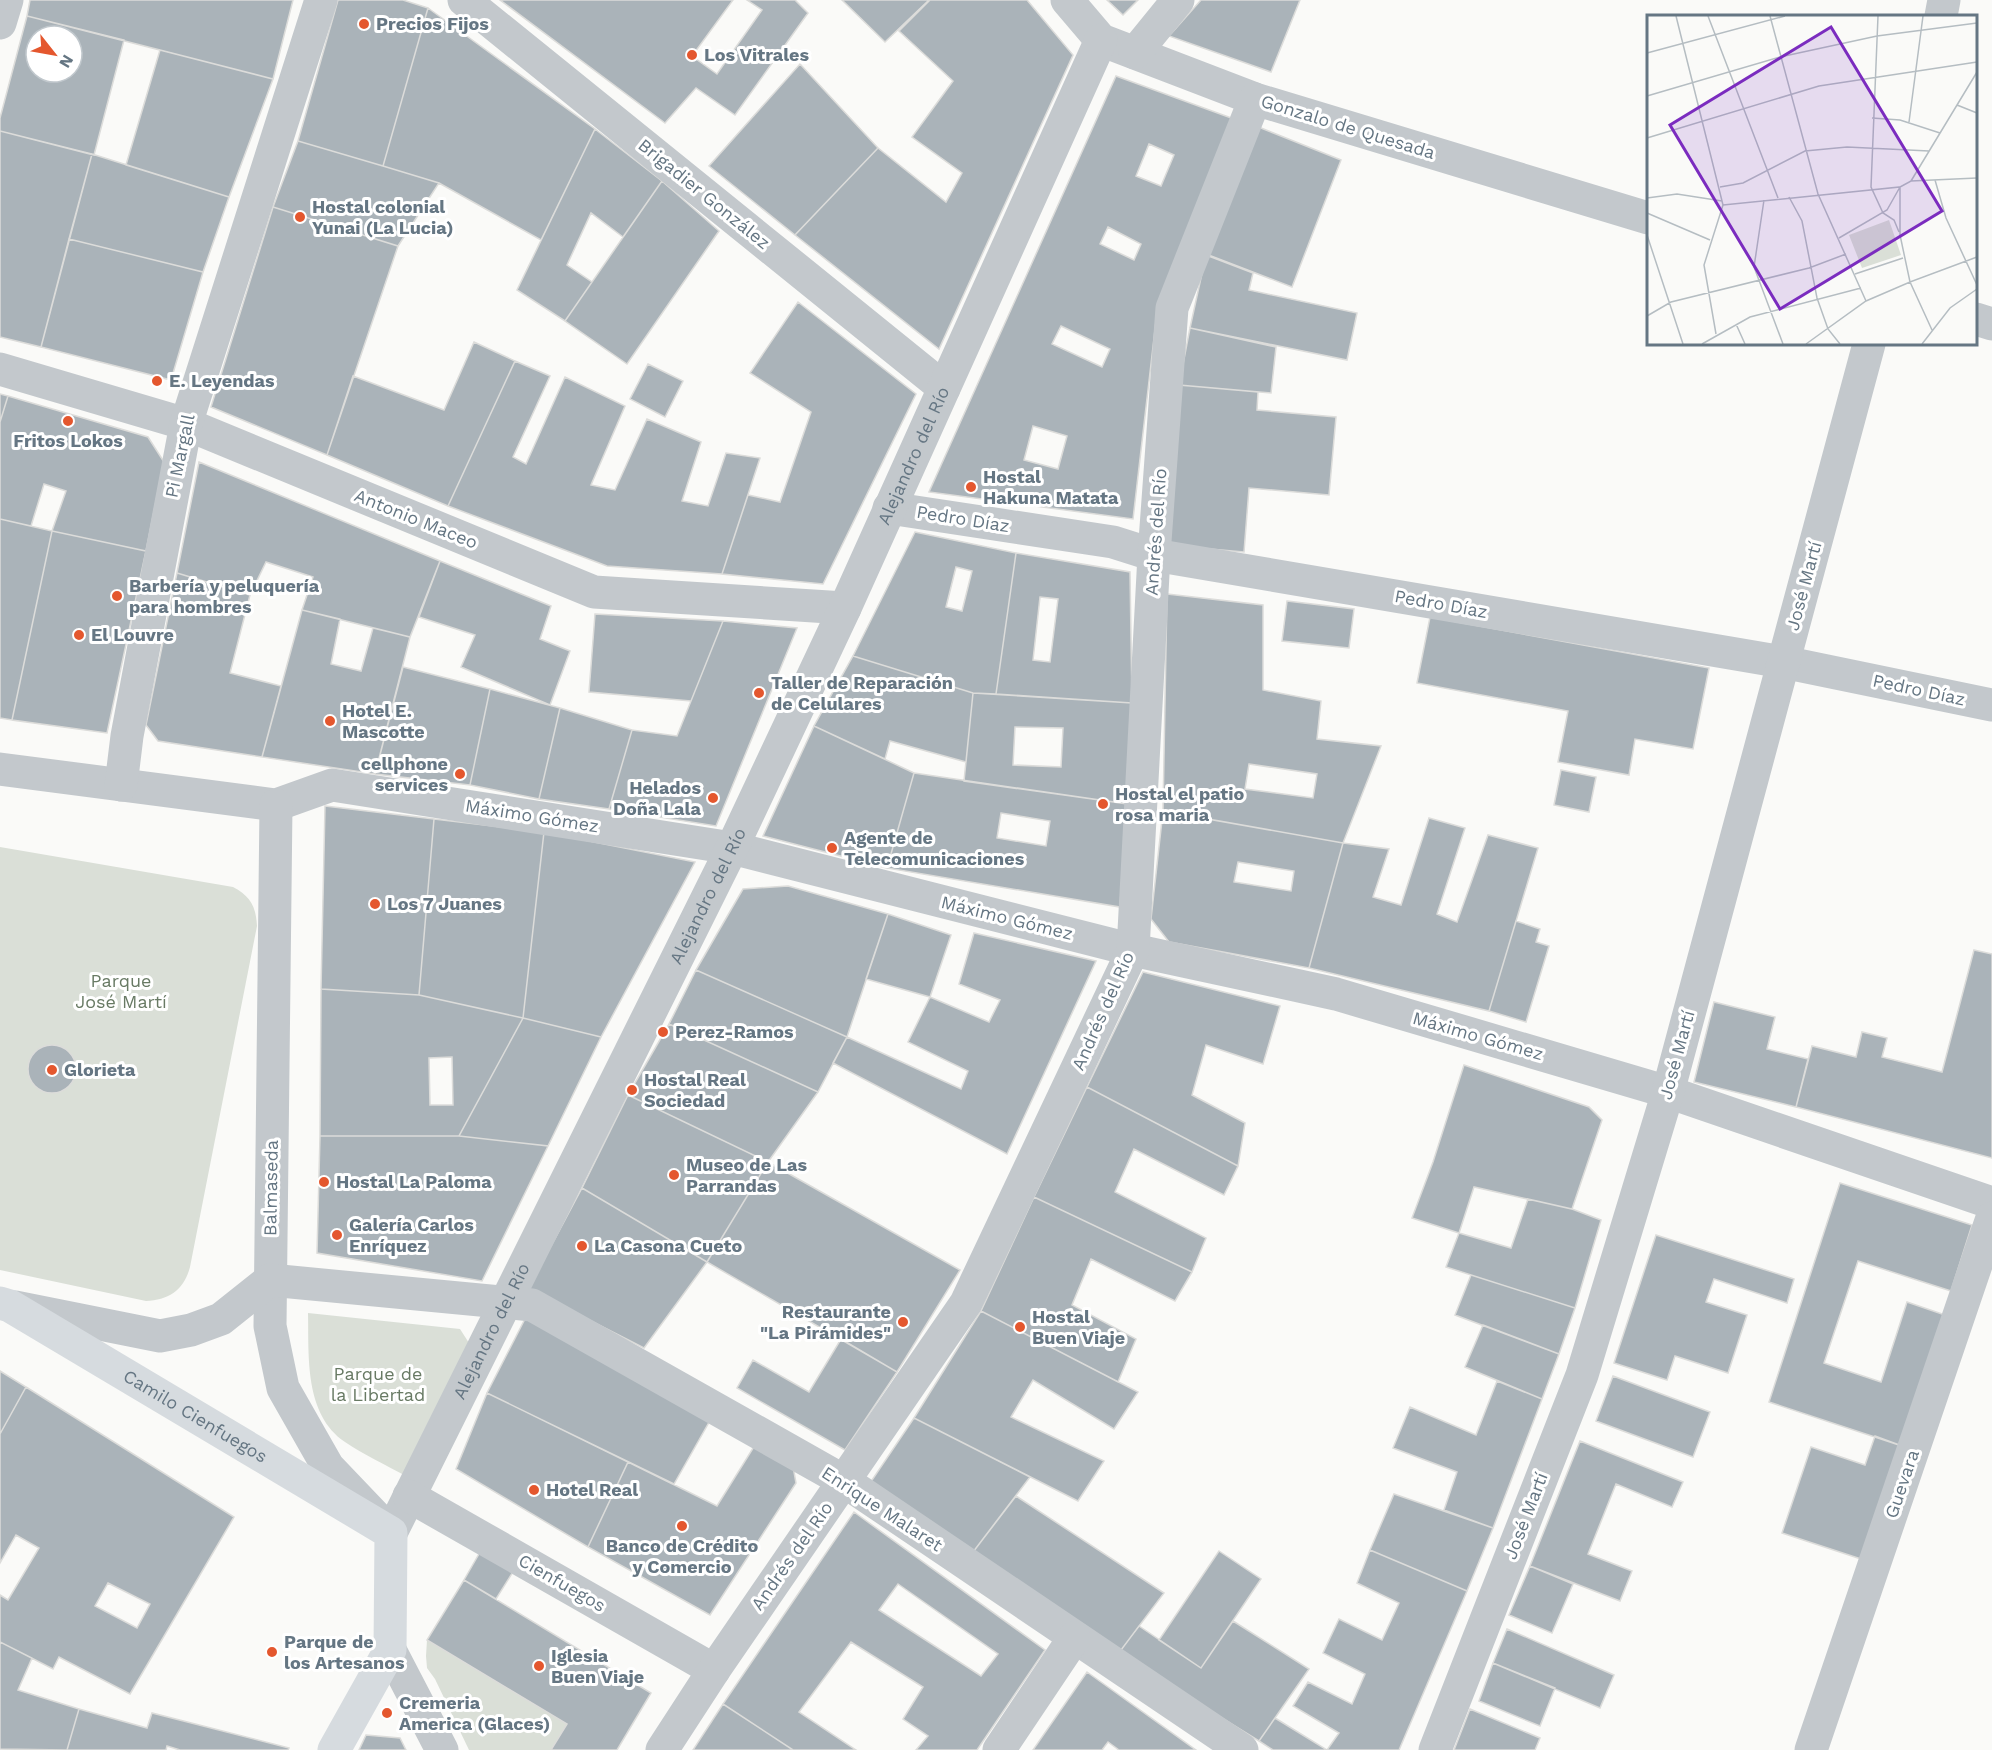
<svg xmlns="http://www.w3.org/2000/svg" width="1992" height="1750" font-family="'Work Sans',sans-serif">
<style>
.green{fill:#dadfd7}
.building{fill:#aab3b9;stroke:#dcdcda;stroke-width:1.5;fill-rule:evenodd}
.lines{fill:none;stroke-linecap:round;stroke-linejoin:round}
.minor{stroke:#c3c8cc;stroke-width:33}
.major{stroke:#d6dbdf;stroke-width:33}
.poi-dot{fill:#e4572e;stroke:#fff;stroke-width:2}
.labels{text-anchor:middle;stroke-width:6;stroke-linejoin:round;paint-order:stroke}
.poi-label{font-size:18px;font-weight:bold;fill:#657683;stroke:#fff;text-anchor:start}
.street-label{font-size:18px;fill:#657683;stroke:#fff}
.park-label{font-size:18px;fill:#687a64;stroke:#fff}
.inset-road{fill:none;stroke:#b5bdc2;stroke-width:1.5}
.view{fill:#7b2cbf;fill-opacity:0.15;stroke:#7b2cbf;stroke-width:3}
.inset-edge{fill:none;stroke:#657683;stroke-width:3}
</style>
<rect width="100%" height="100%" fill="#fafaf8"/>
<!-- green -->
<path class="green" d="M0,847L233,887C250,896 256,906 257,926L190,1267C184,1290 169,1300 146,1301L0,1270Z
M308,1313L460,1329L469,1343L406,1476C386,1465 364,1455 345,1442C304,1414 309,1356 308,1313Z
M427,1640L567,1724L551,1750H469L435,1679L427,1668L426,1656Z"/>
<!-- building -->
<path class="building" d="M30,0H293L273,79L27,16Z
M338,0H403L428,8L383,166L298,141Z
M500,0H733L692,56L717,74L762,10L747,0H795L808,13L735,115L696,88L665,123Z
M842,0H929L885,42Z
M930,0H1027L1073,55L939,349L795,235L878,148L946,202L962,173L912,137L953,81L899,31Z
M1107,0H1138L1123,15Z
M1201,0H1300L1271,72L1169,36Z
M428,8L595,129L541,240L439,183L383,166Z
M27,16L124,40L94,155L0,131V118ZM36,36H72V72H36Z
M160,50L273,79L229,197L126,165Z
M800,64L878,148L795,235L709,166Z
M1116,76L1234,119L1156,321L1133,519L929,492ZM1149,144L1174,155L1161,186L1136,176ZM1108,227L1141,244L1134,260L1100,244ZM1061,326L1110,349L1102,367L1052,344ZM1033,426L1067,436L1058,469L1024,460Z
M1256,126L1341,160L1292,287L1206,254Z
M595,129L662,181L623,237L591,213L567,265L592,282L565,321L517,290Z
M0,131L92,154L41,347L0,337Z
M298,141L383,166L439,183L398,246L273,207Z
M92,154L229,197L203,272L69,239Z
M662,181L719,231L627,364L565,321Z
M273,207L398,246L327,455L211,407Z
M69,239L203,272L171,380L41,347Z
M1206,255L1253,273L1249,290L1357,313L1347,360L1190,328Z
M798,302L916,394L823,584L722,574L748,495L780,502L811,412L750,373Z
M1190,328L1276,347L1271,393L1179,385Z
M474,342L515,361L448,506L327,455L353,376L444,410Z
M515,361L550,376L513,457L526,464L565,377L625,406L591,485L615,490L647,419L701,442L682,501L708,506L726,453L760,458L722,574L607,566L448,506Z
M648,364L683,381L665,417L630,399Z
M1179,385L1258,392L1257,410L1336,417L1329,495L1249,488L1244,552L1164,545Z
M0,394L8,396L0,422Z
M8,396L148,437L164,462L146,551L52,531L66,491L44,484L31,526L0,519V422Z
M199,462L440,561L410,637L302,610L313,577L266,562L250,595L177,573Z
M0,519L52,531L12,720L0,718Z
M52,531L146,551L107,733L12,720Z
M915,532L1016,553L996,694L973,693L853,656ZM956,567L972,571L962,611L946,607Z
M1016,553L1130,572L1132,703L996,694ZM1040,597L1058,599L1050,662L1033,660Z
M440,561L551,606L540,639L570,651L550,705L461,667L475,635L419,617Z
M177,573L250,595L230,673L281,686L262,757L158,741L146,725Z
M1167,594L1263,605V690L1321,701L1317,739L1381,746L1343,843L1163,811ZM1249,764L1317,774L1313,798L1245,789Z
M1287,601L1354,609L1349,648L1282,641Z
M302,610L340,619L331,664L361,671L373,628L410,637L375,774L262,757Z
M595,614L723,621L691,701L589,692Z
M1430,617L1709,668L1693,749L1635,739L1629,775L1558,762L1568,711L1417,683Z
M723,621L797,628L716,826L609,809L632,730L677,736Z
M853,656L973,693L966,762L890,741L885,759L814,726Z
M403,667L490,689L470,785L375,774Z
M490,689L560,708L539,799L470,785Z
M973,693L1132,703L1127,804L964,781ZM1015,727L1063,728L1061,767L1013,765Z
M560,708L632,730L609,809L539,799Z
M814,726L914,773L887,868L763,836Z
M1561,770L1596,777L1589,812L1554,805Z
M914,773L1127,804L1120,907L887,868ZM1001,813L1050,821L1046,846L997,838Z
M325,806L434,819L419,995L321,989Z
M1163,811L1343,843L1309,968L1169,942L1151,919ZM1238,862L1294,871L1291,891L1234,882Z
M1429,818L1465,828L1437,914L1457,922L1488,835L1538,848L1489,1011L1309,968L1343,843L1389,849L1373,897L1401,905Z
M434,819L544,832L523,1018L419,995Z
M544,832L695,862L601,1037L523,1018Z
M788,886L888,914L847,1037L696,970L743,889Z
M888,914L951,935L930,997L866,979Z
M1516,921L1540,929L1536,942L1549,946L1526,1022L1489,1011Z
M974,933L1096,961L1007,1154L833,1063L847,1037L961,1089L968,1071L908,1042L930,997L989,1022L1000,1000L959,984Z
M1974,950L1992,954V1158L1796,1107L1812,1046L1856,1057L1862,1032L1887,1038L1882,1057L1942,1072Z
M696,970L847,1037L818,1092L669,1024Z
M1143,972L1280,1006L1263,1064L1206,1045L1192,1095L1245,1123L1238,1166L1087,1087Z
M321,989L419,995L523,1018L459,1136H320ZM452,1057L453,1105H430L429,1058Z
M1714,1002L1775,1017L1767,1049L1808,1059L1796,1107L1694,1082Z
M523,1018L601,1037L548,1146L459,1136Z
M669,1024L818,1092L768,1162L628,1095Z
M28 1069a24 24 0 1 1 48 0a24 24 0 1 1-48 0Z
M1464,1065L1589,1107L1602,1120L1572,1209L1474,1187L1459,1233L1412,1218L1433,1162Z
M1087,1087L1238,1166L1224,1195L1134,1149L1115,1192L1206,1238L1192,1272L1034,1197Z
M628,1095L768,1162L707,1262L582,1188Z
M320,1136H459L548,1146L482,1281L317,1253Z
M768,1162L960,1270L897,1372L707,1262Z
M1840,1183L1972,1225L1951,1291L1858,1261L1824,1363L1881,1382L1907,1302L1945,1315L1902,1446L1769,1402Z
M582,1188L707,1262L644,1348L528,1289Z
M1034,1197L1192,1272L1175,1301L1091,1259L1072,1305L1136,1339L1118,1382L981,1311Z
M1528,1199L1572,1209L1601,1220L1575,1308L1446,1267L1459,1233L1511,1248Z
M1656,1235L1794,1279L1787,1303L1714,1279L1706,1302L1747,1315L1728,1373L1675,1356L1667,1380L1614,1363Z
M1471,1275L1575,1308L1559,1354L1455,1315Z
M981,1311L1138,1392L1114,1429L1033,1380L1011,1417L1104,1461L1078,1501L914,1418Z
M528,1313L712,1417L674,1484L487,1393Z
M1483,1325L1559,1354L1542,1399L1465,1367Z
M841,1339L897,1372L845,1450L737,1388L753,1360L809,1392Z
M0,1371L26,1387L0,1434Z
M1613,1376L1710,1412L1693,1457L1596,1421Z
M1497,1381L1542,1399L1493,1528L1444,1510L1457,1472L1393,1448L1410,1407L1476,1435Z
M26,1387L234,1517L130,1694L59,1657L53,1669L0,1642V1595L8,1600L39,1548L16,1535L0,1563V1434ZM108,1583L150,1604L137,1628L95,1606Z
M487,1393L628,1462L588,1547L456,1469Z
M914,1418L1030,1477L970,1556L870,1483Z
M1875,1436L1902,1446L1864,1560L1782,1533L1811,1447L1865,1465Z
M1580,1441L1683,1482L1672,1507L1616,1484L1588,1554L1632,1571L1620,1601L1530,1566Z
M755,1445L793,1466L796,1483L710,1615L588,1547L628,1462L717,1506Z
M1394,1494L1493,1528L1467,1591L1370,1550Z
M1016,1496L1164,1593L1118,1654L970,1556Z
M854,1512L1045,1650L977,1750H916L928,1736L903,1719L923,1687L851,1642L799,1712L856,1750H793L723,1704ZM898,1584L998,1654L981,1676L879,1610Z
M483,1547L516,1567L496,1599L464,1580Z
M1370,1550L1467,1591L1399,1750H1327L1339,1733L1293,1706L1308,1682L1352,1704L1365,1674L1323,1653L1339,1619L1382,1640L1399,1603L1357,1583Z
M1219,1551L1261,1579L1201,1668L1159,1640Z
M1530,1566L1573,1584L1552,1633L1509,1615Z
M464,1580L651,1693L617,1750H551L567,1724L427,1640Z
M1233,1621L1309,1669L1259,1741L1118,1654L1139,1626L1201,1668Z
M1507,1629L1614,1675L1600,1708L1493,1663Z
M0,1642L32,1658L18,1690L79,1709L67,1750L0,1749Z
M1493,1663L1555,1688L1540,1726L1479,1701Z
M1087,1672L1196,1750H1119L1108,1742L1102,1750H1033Z
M723,1704L793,1750H693Z
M79,1709L147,1728L152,1713L289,1748L288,1750H180L167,1746L166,1750H67Z
M1470,1709L1540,1738L1535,1750H1454Z
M1275,1718L1327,1750H1273L1259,1741Z
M366,1735L400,1738L406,1750H359Z"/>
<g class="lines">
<!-- minor -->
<g class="minor">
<path d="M464,0L944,388"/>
<path d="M1067,0L1101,40L1255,99L1648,218"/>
<path d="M1941,16L1944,0"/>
<path d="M0,23L7,0"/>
<path d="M1135,53L1178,0"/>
<path d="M1976,319L1992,324"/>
<path d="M0,369L186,424L594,592L845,608"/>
<path d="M889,508L1113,542L1154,555L1783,662L1992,705"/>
<path d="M0,769L276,805L332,785L732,848L1133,950L1336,994L1668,1092L1992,1203"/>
<path d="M121,785L127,736L186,424L321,0"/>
<path id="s1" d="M276,805L270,1326L283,1388L328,1467L391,1533L732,848L845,608L1101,40"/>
<path d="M15,1307L160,1336L191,1330L221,1319L270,1280L532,1305L844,1481L1242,1750"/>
<path d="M409,1496L714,1670"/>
<path d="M390,1650L442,1750"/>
<path d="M662,1750L714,1670L966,1303L1133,950L1154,555L1172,308L1255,99"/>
<path d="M999,1750L1074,1638"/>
<path d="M1435,1750L1582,1375L1668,1092L1869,344"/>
<path d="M1811,1750L1992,1218"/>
</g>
<!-- major -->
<path class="major" id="s2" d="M0,1303L10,1306L391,1533L390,1650L334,1750"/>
</g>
<!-- markers -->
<g class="poi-dot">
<circle cx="364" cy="24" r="6"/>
<circle cx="692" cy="55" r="6"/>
<circle cx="300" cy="217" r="6"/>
<circle cx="157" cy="381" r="6"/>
<circle cx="68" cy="421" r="6"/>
<circle cx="971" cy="487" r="6"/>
<circle cx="117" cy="596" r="6"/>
<circle cx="79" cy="635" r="6"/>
<circle cx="759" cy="693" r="6"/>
<circle cx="330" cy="721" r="6"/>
<circle cx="460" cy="774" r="6"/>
<circle cx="713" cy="798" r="6"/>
<circle cx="1103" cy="804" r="6"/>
<circle cx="832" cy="848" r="6"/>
<circle cx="375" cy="904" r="6"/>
<circle cx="663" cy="1032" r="6"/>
<circle cx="52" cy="1070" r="6"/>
<circle cx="632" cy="1090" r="6"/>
<circle cx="674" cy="1175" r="6"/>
<circle cx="324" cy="1182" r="6"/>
<circle cx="337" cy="1235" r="6"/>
<circle cx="582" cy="1246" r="6"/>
<circle cx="903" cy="1322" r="6"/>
<circle cx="1020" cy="1327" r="6"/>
<circle cx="534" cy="1490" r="6"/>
<circle cx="682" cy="1526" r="6"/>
<circle cx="272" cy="1652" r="6"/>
<circle cx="539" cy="1666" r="6"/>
<circle cx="387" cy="1713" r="6"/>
</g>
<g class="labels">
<!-- poi labels -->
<g class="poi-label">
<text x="376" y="30">Precios Fijos</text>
<text x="704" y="61">Los Vitrales</text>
<text x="312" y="213">Hostal colonial<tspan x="312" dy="21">Yunai (La Lucia)</tspan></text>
<text x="169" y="387">E. Leyendas</text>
<text x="68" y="447" text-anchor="middle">Fritos Lokos</text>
<text x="983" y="483">Hostal<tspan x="983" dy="21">Hakuna Matata</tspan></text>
<text x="129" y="592">Barbería y peluquería<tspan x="129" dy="21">para hombres</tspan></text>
<text x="91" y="641">El Louvre</text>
<text x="771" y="689">Taller de Reparación<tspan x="771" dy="21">de Celulares</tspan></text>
<text x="342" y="717">Hotel E.<tspan x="342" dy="21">Mascotte</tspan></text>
<text x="448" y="770" text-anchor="end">cellphone<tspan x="448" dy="21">services</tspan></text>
<text x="701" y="794" text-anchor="end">Helados<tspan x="701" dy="21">Doña Lala</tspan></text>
<text x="1115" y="800">Hostal el patio<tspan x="1115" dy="21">rosa maria</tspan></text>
<text x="844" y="844">Agente de<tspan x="844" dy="21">Telecomunicaciones</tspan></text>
<text x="387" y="910">Los 7 Juanes</text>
<text x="675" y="1038">Perez-Ramos</text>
<text x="64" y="1076">Glorieta</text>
<text x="644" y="1086">Hostal Real<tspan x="644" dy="21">Sociedad</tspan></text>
<text x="686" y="1171">Museo de Las<tspan x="686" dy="21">Parrandas</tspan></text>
<text x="336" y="1188">Hostal La Paloma</text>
<text x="349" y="1231">Galería Carlos<tspan x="349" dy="21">Enríquez</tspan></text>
<text x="594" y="1252">La Casona Cueto</text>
<text x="891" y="1318" text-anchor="end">Restaurante<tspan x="891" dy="21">"La Pirámides"</tspan></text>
<text x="1032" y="1323">Hostal<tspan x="1032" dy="21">Buen Viaje</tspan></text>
<text x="546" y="1496">Hotel Real</text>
<text x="682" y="1552" text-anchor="middle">Banco de Crédito<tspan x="682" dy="21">y Comercio</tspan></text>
<text x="284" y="1648">Parque de<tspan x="284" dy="21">los Artesanos</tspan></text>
<text x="551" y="1662">Iglesia<tspan x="551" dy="21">Buen Viaje</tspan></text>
<text x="399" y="1709">Cremeria<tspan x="399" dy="21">America (Glaces)</tspan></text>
</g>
<!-- street labels -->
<g class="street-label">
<text transform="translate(1348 127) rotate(17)" y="6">Gonzalo de Quesada</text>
<text transform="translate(704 194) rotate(39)" y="6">Brigadier González</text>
<text transform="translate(180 456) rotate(-78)" y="6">Pi Margall</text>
<text dy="6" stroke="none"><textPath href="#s1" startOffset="1964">Alejandro del Río</textPath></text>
<text transform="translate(416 519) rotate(22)" y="6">Antonio Maceo</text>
<text transform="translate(963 519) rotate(9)" y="6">Pedro Díaz</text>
<text transform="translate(1156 532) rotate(-86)" y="6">Andrés del Río</text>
<text transform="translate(1804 586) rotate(-75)" y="6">José Martí</text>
<text transform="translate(1441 604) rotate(10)" y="6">Pedro Díaz</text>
<text transform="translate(1919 690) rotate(12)" y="6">Pedro Díaz</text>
<text transform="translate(532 816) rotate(9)" y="6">Máximo Gómez</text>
<text dy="6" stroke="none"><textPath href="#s1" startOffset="1478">Alejandro del Río</textPath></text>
<text transform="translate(1007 918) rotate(14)" y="6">Máximo Gómez</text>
<text transform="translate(1103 1011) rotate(-66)" y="6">Andrés del Río</text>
<text transform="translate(1478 1036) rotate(16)" y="6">Máximo Gómez</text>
<text transform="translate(1677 1055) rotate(-75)" y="6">José Martí</text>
<text transform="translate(271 1188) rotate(-89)" y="6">Balmaseda</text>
<text dy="6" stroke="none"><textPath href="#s1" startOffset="992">Alejandro del Río</textPath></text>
<text dy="6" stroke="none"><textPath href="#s2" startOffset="226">Camilo Cienfuegos</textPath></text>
<text transform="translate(1902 1484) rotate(-71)" y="6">Guevara</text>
<text transform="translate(882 1509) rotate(33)" y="6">Enrique Malaret</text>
<text transform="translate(1526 1516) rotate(-69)" y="6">José Martí</text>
<text transform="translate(792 1556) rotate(-55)" y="6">Andrés del Río</text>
<text transform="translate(562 1583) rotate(30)" y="6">Cienfuegos</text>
</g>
<!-- park labels -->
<g class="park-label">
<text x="121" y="987">Parque<tspan x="121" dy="21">José Martí</tspan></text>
<text x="378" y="1380">Parque de<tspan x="378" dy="21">la Libertad</tspan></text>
</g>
</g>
<!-- overview -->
<g transform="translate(1647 15)">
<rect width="330" height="330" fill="#fafaf8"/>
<path d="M242,205L254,240L215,253L202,220Z" fill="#dadfd7"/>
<path class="inset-road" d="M29,1L76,190L57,250L69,319M61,1L131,183M123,1L171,179L219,286M231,1L224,172L236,198L247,205L252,217M0,38L138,1M0,81L133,42L230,21L330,8M310,90L330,98M225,103L253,105L293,118M262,107L276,1M0,123L172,71L330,47M330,163L264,166L253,172V220L263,267L330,242M288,165L299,203L330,270M264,166L330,57M73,172L96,168L158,136L200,132L282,136M142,182L155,206L170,283L181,314L193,329M0,183L30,179L75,186M117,185L107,252L136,329M76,190L253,172L240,195L192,223M0,198L63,225M0,220L36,329M208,259L256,243M0,301L24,287L162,253L199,239M89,309L98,329M55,329L103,302L214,273M159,329L219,286L263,267L285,315M275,329L303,293L330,274"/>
<path class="view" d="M184,12L295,196L133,294L23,110Z"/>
<rect width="330" height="330" class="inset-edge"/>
</g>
<!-- north arrow -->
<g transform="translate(54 54) rotate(121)"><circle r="28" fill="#ffffff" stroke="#c1c8cd" stroke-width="1.5"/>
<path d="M0-4.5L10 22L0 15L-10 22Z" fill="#e4572e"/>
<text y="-9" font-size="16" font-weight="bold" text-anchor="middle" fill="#657683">N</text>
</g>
</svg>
